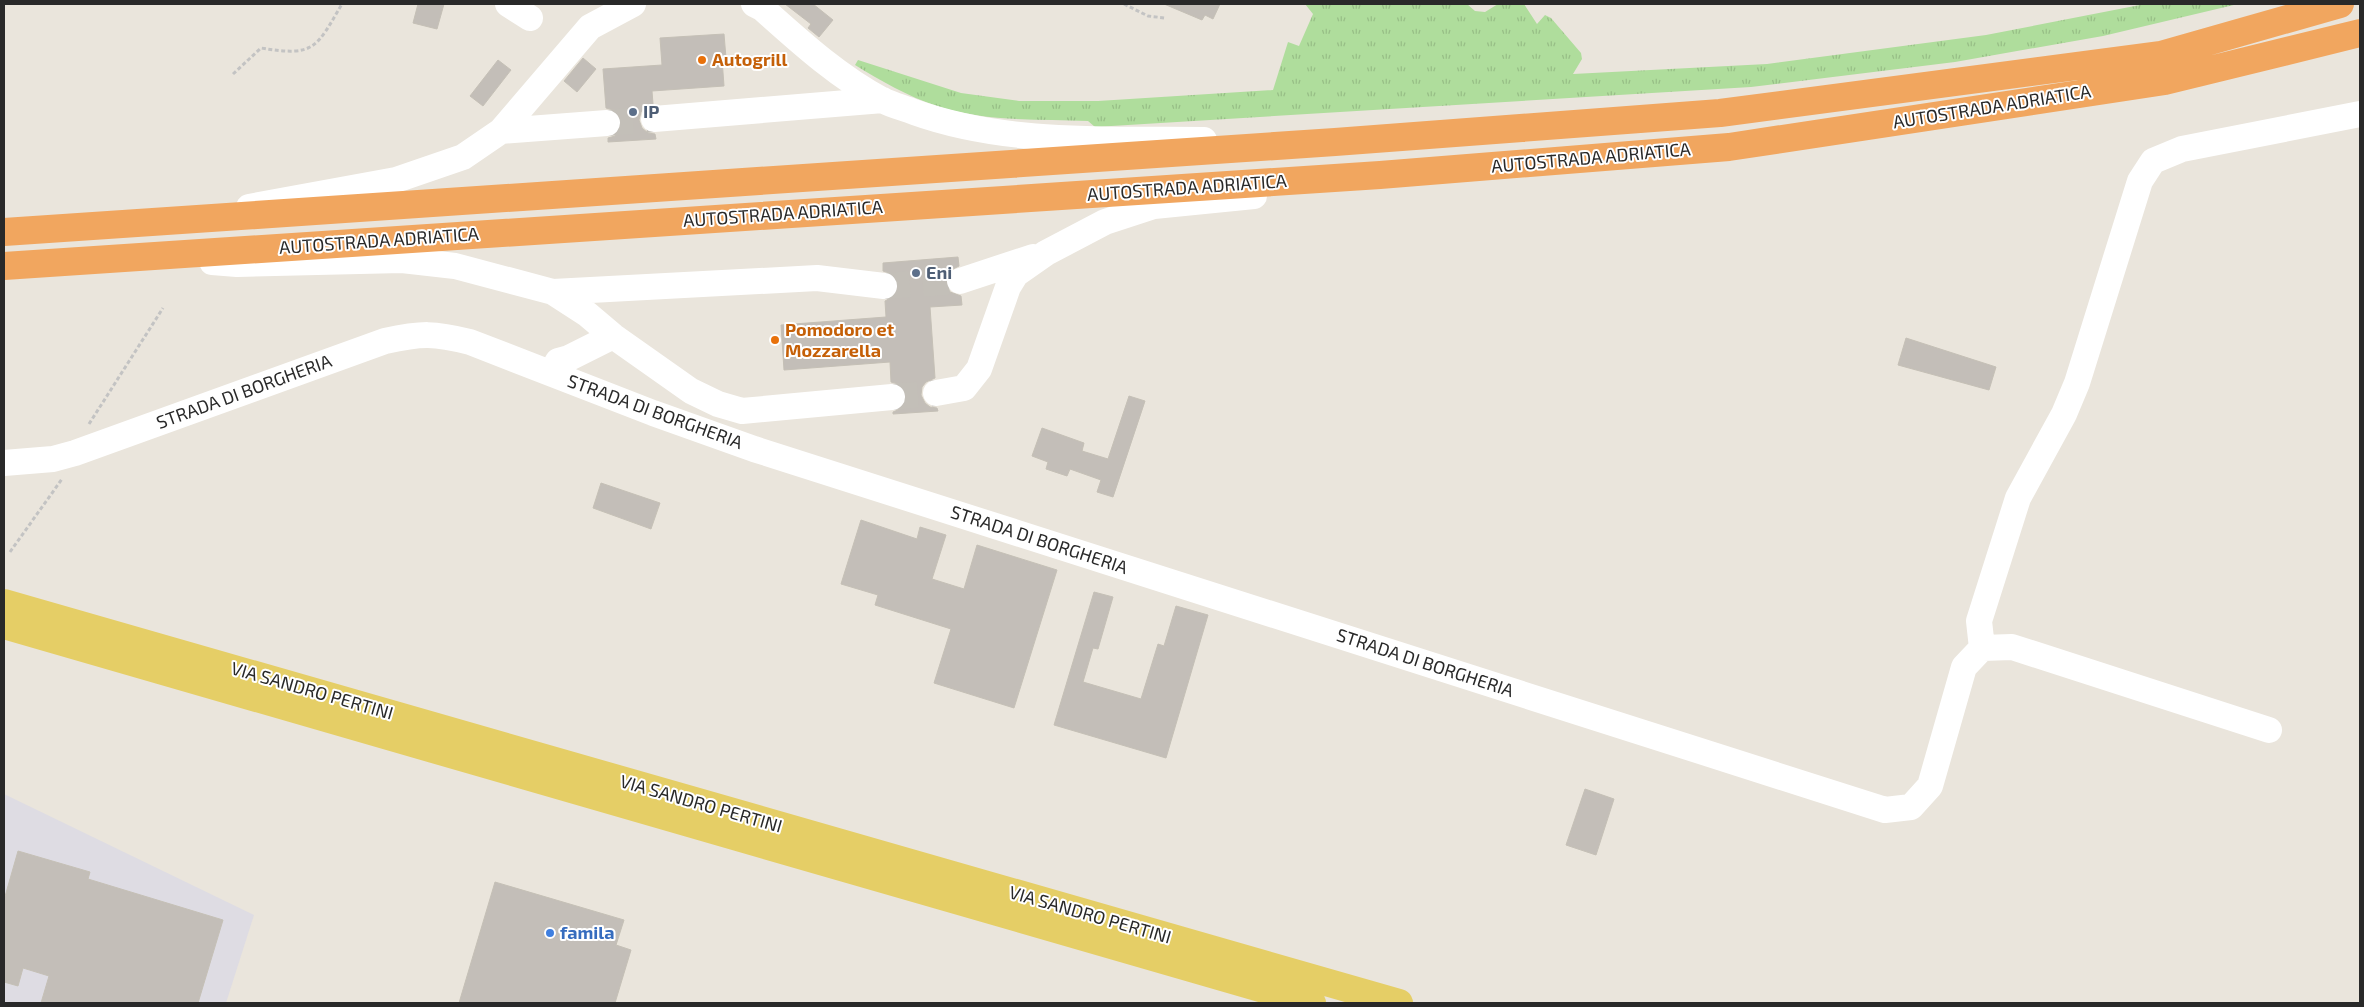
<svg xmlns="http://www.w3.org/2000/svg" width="2364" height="1007" font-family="'Exo 2',sans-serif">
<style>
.industrial{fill:#dedce3}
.grass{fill:url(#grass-tufts)}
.building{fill:#c3beb8;stroke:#c5c0b6}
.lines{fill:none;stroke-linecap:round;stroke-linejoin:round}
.minor-tunnel{stroke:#c3bfb8;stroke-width:26;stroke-dasharray:26 13;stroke-linecap:butt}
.path{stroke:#c3c3c3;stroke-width:3;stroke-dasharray:4 2.5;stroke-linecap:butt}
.minor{stroke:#fff;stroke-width:26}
.major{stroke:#e5ce66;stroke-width:28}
.highway{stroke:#f1a65f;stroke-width:28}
.food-dot{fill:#e8710a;stroke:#fff;stroke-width:2}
.service-dot{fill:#5c6f8a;stroke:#fff;stroke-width:2}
.shop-dot{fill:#3f7fe0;stroke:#fff;stroke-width:2}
.labels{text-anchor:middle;stroke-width:4;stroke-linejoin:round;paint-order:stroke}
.food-label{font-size:18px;font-weight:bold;fill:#c56008;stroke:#fff;text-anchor:start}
.street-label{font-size:18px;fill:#292929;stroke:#fff}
.service-label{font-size:18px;font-weight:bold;fill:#4e5e75;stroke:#fff;text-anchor:start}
.shop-label{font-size:18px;font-weight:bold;fill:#366cbe;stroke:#fff;text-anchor:start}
</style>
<defs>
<pattern id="grass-tufts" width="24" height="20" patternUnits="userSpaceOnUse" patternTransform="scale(1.25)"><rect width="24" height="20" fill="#afdd9c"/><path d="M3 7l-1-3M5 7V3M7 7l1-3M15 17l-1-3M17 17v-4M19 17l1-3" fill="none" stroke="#97be86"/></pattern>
</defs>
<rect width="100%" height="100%" fill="#eae5dc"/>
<!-- industrial -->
<path class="industrial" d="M4,794L254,915L226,1003H4Z"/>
<!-- grass -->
<path class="grass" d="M1305,4H1467L1475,11L1485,12L1498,4H1524L1537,24L1545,15L1551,18L1581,53L1582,59L1573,74L1767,64L1986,35L2145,4H2238L2103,36L1955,62L1751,87L1095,127L1088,121C1038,119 984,122 937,106C907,96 881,81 855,65L858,60L961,93L1019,101H1098L1273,90L1288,42L1299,46L1313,14Z"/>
<!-- building -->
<path class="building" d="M418,4H444L437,29L413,23Z
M785,4H813L833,20L819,37L808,28L811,24Z
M1164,4H1220L1213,19L1205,15L1202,20Z
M724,34L726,58L722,59L724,86L652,91L653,104L645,107L641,112L639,120L642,128L648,133L655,134L656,139L608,142V138L615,136L620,130L622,121L620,115L614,110L606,108L603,69L662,65L660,38Z
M583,58L596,69L577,92L564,81Z
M498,60L511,70L483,106L470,96Z
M958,257L959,266L949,271L945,278L946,285L950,292L961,296L962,305L930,307L935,378L926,382L922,387L921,395L925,403L930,407L937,408L938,411L893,414V412L900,409L905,404L907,396L904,388L899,384L891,382L890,362L784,370L781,325L886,317L885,301L896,295L899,287L898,281L893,274L883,271V263Z
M1906,338L1996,367L1989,390L1898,365Z
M1129,396L1145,401L1113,497L1097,492L1101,480L1070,469L1067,476L1046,469L1048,462L1032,456L1042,428L1084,443L1082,451L1108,459Z
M601,483L660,503L651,529L593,508Z
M861,520L917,539L920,527L946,535L932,579L964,589L977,545L1057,570L1014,708L934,683L951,629L875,605L878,595L841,584Z
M1094,592L1113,597L1098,649L1093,648L1083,682L1141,699L1158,644L1164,646L1176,606L1208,615L1166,758L1054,725Z
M1585,789L1614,799L1596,855L1566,845Z
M18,851L90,872L88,879L223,920L198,1003H41L49,976L23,968L18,986L4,982V900Z
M495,882L624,920L616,945L631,950L615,1003H459Z"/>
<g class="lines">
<!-- minor-tunnel -->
<path class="minor-tunnel" d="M607,123L654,119
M884,286L960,281
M892,397L936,393"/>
<!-- path -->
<path class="path" d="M1124,4L1148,16L1165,18
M233,74L261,48C315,57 316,48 342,4
M89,424L163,308
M10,552L62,479"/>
<!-- minor -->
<path class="minor" d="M508,4L530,18
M754,4L762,8C799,41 837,76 882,100C892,105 904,108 914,112C1006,145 1108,139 1204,140
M654,119L883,100
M501,131L607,123
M249,207L396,180L463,157L501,131L590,27L633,4
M212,262L237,264L402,260L455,266L553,292L817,278L884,286
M960,281L1033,257
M553,292L587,314L613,336L691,391L718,404L742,411L892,397
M551,373L558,361L569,358L613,336
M936,393L964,388L979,369L1008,287L1016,274L1046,253L1105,222L1154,206L1254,196
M4,463L53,459L75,453L385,341C422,333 434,333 470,342L653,413L754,449L1885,810L1911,807L1930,786L1964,667L1982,648
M1982,648L1979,621L2018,498L2064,414L2077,383L2140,181L2153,161L2182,149L2360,114
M1982,648L2012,647L2269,730"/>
<!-- major -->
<path class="major" d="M4,603L1399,1003
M4,625L1312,1003"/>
<!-- highway -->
<path class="highway" d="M4,232L1335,142L1720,113L2161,55L2340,4
M4,266L1380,175L1729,147L2165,81L2360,33"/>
</g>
<!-- markers -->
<g class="food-dot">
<circle cx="702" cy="60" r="5"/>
<circle cx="775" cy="340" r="5"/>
</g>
<g class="service-dot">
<circle cx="633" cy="112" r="5"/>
<circle cx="916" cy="273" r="5"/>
</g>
<circle class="shop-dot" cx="550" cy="933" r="5"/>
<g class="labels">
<!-- food labels -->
<g class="food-label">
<text x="712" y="66">Autogrill</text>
<text x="785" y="336">Pomodoro et<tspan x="785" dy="21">Mozzarella</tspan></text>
</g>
<!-- street labels -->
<g class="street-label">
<text transform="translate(1992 107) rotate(-9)" y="6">AUTOSTRADA ADRIATICA</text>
<text transform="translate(1591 158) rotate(-5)" y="6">AUTOSTRADA ADRIATICA</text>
<text transform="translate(1187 188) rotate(-4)" y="6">AUTOSTRADA ADRIATICA</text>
<text transform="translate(783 214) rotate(-4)" y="6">AUTOSTRADA ADRIATICA</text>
<text transform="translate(379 241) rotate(-4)" y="6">AUTOSTRADA ADRIATICA</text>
<text transform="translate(244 392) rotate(-20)" y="6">STRADA DI BORGHERIA</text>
<text transform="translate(655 412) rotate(20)" y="6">STRADA DI BORGHERIA</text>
<text transform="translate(1039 540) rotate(18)" y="6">STRADA DI BORGHERIA</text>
<text transform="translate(1425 663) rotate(18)" y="6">STRADA DI BORGHERIA</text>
<text transform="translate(312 691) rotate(16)" y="6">VIA SANDRO PERTINI</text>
<text transform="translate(701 804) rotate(16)" y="6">VIA SANDRO PERTINI</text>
<text transform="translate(1090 915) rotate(16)" y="6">VIA SANDRO PERTINI</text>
</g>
<!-- service labels -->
<g class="service-label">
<text x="643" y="118">IP</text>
<text x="926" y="279">Eni</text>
</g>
<!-- shop labels -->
<g class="shop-label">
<text x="560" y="939">famila</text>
</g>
</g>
<!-- border -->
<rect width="2364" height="1007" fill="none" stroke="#292929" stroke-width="10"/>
</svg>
